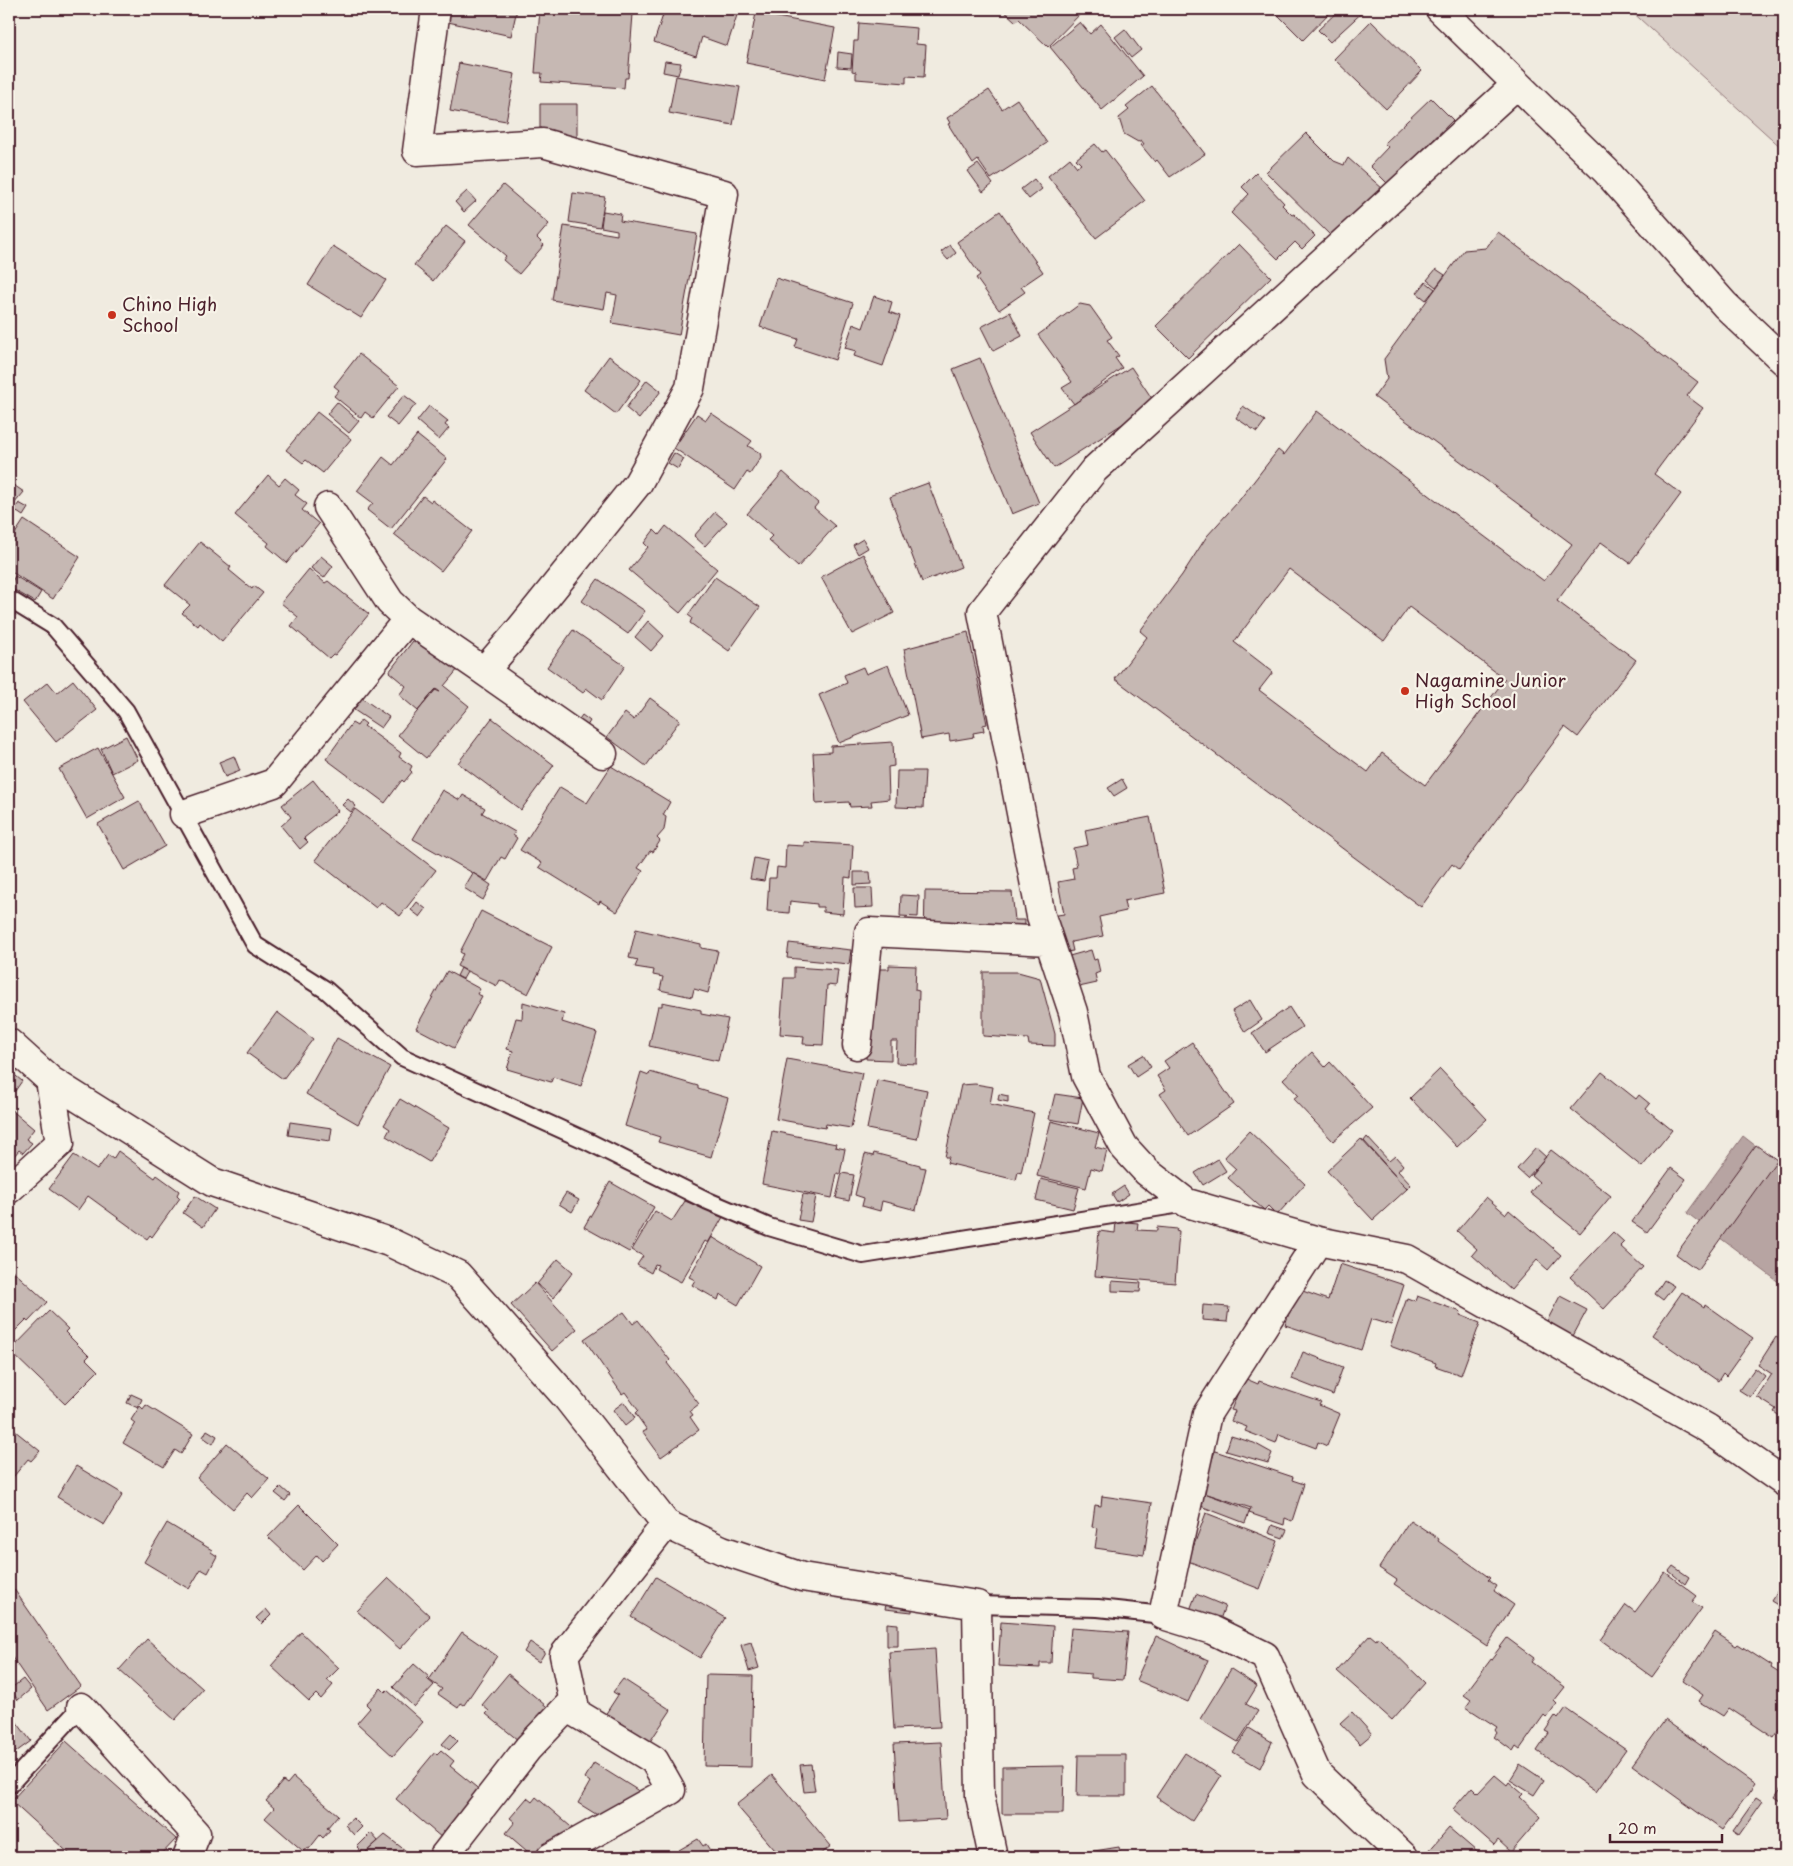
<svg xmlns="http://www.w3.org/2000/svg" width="1793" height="1866" font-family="'Playpen Sans',sans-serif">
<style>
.green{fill:#d8cdc6;stroke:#917678}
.water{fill:#b7a4a2;stroke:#8b6f72}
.building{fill:#c6b8b3;stroke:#4a1f2b;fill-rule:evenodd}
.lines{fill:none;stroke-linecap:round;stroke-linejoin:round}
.service-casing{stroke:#4a1f2b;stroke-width:20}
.minor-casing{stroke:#4a1f2b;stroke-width:31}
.tertiary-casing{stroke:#4a1f2b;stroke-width:31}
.service{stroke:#f7f3e8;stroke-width:16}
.minor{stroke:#f7f3e8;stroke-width:28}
.tertiary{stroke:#f7f3e8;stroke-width:28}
.poi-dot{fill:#c8321e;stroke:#f7f3e8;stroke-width:2}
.labels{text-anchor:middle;stroke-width:4.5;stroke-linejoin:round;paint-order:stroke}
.poi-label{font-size:18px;fill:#4a1f2b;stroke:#f7f3e8;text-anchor:start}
</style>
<rect width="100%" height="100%" fill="#f0ebe0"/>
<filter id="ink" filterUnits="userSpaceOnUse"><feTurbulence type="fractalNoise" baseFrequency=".02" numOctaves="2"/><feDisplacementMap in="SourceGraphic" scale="10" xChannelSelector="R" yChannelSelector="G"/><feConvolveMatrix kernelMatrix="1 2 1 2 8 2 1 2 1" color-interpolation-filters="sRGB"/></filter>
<g filter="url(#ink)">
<!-- green -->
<path class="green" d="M1629,9H1784V150Z"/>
<!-- water -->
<path class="water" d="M1743,1136L1784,1168V1286L1687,1213Z"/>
<!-- building -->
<path class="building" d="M451,9H517L511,36L448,22Z
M540,9L633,14L628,78H625L624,88L541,82L542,73H535Z
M665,9H739L727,46L702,37L696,56L654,42Z
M1002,9H1085L1048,47L1019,19L1016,22Z
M1272,9H1333L1303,40Z
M1340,9H1366L1330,42L1318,30Z
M756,13L835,28L825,79L746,63Z
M1371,21L1422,71L1386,109L1334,59Z
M1080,22L1090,34L1101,24L1143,76L1102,110L1050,47Z
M859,23L917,28L916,44L926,45L924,77L906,76V83L856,79V72L852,71L854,41H858Z
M1125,29L1141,50L1131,58L1115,37Z
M838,52L852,54L851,68L837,67Z
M665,61L681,63L678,75L663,72Z
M459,63L515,74L506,121L450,111Z
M676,76L740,87L733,125L669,113Z
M1152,86L1205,154L1170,177L1157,160L1155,162L1141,145L1144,144L1141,140L1138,142L1124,134L1119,118L1129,110L1126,107Z
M989,90L1002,109L1017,99L1047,143L991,179L978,160L973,164L948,124L950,123L947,118Z
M1431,98L1453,120L1388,184L1370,166L1388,147L1384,143Z
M540,104H577V139L540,138Z
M1306,133L1334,161L1344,165L1348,158L1383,189L1333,238L1266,172Z
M1095,144L1102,152L1105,150L1145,201L1096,238L1048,176L1070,158L1077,167L1081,164L1076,159Z
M978,164L993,184L983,192L968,171Z
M1256,173L1284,203L1282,205L1292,215L1294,214L1315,236L1302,249L1295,242L1278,259L1231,213L1249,194L1242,187Z
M1034,179L1042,189L1029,199L1021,189Z
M503,185L549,224L537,238L544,245L519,274L503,260L506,256L469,225Z
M467,191L476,201L464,212L455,202Z
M573,193L605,197L600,227L569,222Z
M603,211L621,214L620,221L697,234L679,335L612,323L617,295L607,293L604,309L552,300L564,226L617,235V230L601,227Z
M1000,211L1043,272L1021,287L1025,292L999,310L976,278L980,275L957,242Z
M446,226L465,241L433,281L414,265Z
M1498,232L1698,382L1687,396L1703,408L1654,474L1681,494L1630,563L1601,542L1557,601L1636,660L1578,737L1565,727L1459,870L1452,864L1421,907L1115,679L1147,637L1140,631L1182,575L1207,536L1237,503L1278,450L1284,455L1317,411L1544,581L1572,544L1374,397L1387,379L1384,359L1464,250L1486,248ZM1289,569L1384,641L1409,607L1505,679L1425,785L1382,753L1368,772L1259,690L1273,672L1234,642Z
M1239,244L1271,277L1188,358L1156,326Z
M950,245L956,253L948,260L941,252Z
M333,246L386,280L361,318L308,285Z
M1436,269L1445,275L1436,287L1427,280Z
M776,278L853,303L835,360L795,347L798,339L760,327Z
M1426,282L1435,289L1426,300L1417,293Z
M874,296L892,302L889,312L900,316L883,366L854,356L856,351L845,348L853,324L863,328Z
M1080,304L1090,306L1112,337L1107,340L1119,356L1115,358L1122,368L1074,404L1062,388L1072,382L1038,335Z
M1010,312L1022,336L993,351L981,327Z
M359,354L399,386L373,418L365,412L361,418L334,396L339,390L334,386Z
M609,356L641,380L616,414L584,390Z
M980,358L1039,503L1012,514L953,369Z
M1131,367L1155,403L1054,468L1030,432Z
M647,380L661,391L639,419L626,408Z
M404,395L416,404L398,426L386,417Z
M337,402L359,421L349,433L327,414Z
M429,406L448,421L445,425L449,428L439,440L417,421Z
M1243,406L1265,421L1257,432L1236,418Z
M317,412L351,439L323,473L306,460L303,463L286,450Z
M711,413L752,441L748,446L760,453L761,457L750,474L747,472L735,490L674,448L697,414L706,420Z
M417,435L447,459L391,529L367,510L373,503L357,491L383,457L393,465Z
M674,453L684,459L678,469L668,463Z
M783,472L818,503L814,508L835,526L798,567L768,540L772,536L747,514Z
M268,475L279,485L285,478L299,490L295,495L307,504L302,510L319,524L287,563L267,546L269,543L235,515Z
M9,482L24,492L9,510Z
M928,483L961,567L922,582L890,497Z
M423,496L431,502L432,500L472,531L441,571L394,534Z
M19,503L28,508L23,516L14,510Z
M715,512L727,522L705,546L694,536Z
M24,520L80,557L53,599L9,570V543Z
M666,526L717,569L680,613L629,570L648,547L644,543L654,530L659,535Z
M863,539L868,548L858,554L853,545Z
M200,542L231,567L229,570L252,589L254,586L263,593L222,642L200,623L198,626L182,613L190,605L165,585Z
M863,554L894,613L852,634L821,577Z
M321,556L333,566L324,578L311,568Z
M309,569L325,583L328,581L369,614L335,655L333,654L329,658L291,626L298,617L281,603Z
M15,576L41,592L35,602L9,587Z
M715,577L760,607L729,651L690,623L692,618L688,615Z
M598,579L645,611L628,634L582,601Z
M648,621L664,636L651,651L635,637Z
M573,630L625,666L602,700L586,688L583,693L547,667Z
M968,632L987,724L983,725L984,731L973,733L974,737L950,741L949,734L921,739L904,649Z
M416,637L458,669L444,686L469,706L426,758L398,735L435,690L440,692L436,689L418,711L399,695L406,686L389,672Z
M888,665L908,715L839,743L819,695L847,683L844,675L863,667L866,674Z
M73,680L97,710L56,742L23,702L48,682L57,693Z
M362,698L389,717L381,728L354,710Z
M650,698L680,720L646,766L607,737L625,713L634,720Z
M582,715L590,721L584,731L575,725Z
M492,718L554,765L521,810L458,763Z
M361,720L366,724L364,726L401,753L399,757L412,766L410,770L412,772L404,782L402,780L385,803L326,759L352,723L357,726Z
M126,736L138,760L112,773L101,749Z
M893,742L894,766L888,767L889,799L871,801L872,806L850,807L849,802L816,804L813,753L831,752V746Z
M98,748L125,797L87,819L59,769Z
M234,756L240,771L225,777L219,762Z
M611,766L670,802L663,815L666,817L664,830L657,838L660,841L653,852L650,851L638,868L643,871L617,912L600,901L599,904L539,867L542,863L520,850L560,787L587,803Z
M897,771H925L923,808L896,807Z
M1122,779L1127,788L1114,796L1108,788Z
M313,780L338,811L304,838L308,842L300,849L281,826L291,817L282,805Z
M442,790L460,800L463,795L485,808L482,813L515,832L513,835L517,838L505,859L501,857L487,881L413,839Z
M348,799L356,806L351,812L342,805Z
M139,801L165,846L124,870L98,824Z
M355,809L436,870L400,916L381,902L376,908L315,860Z
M1150,817L1165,893L1124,901L1126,911L1099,917L1103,936L1071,942L1073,951L1059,953L1051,916L1064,914L1058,882L1074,879L1072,868L1077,867L1073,848L1088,845L1085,830Z
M804,842L853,845L851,878L845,877L843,914L823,912V907H817V904L790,901L789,913L767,911L769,878H776L777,867L785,868L786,845L804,846Z
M754,858L768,861L764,881L750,879Z
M854,872H870L871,884L854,885Z
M473,873L491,885L483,900L464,888Z
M854,888H872L873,907L855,908Z
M925,891L1012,892L1015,920H1025L1024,943L924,939Z
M901,895L919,896L918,917L900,916Z
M417,902L426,909L420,917L411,910Z
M481,911L552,947L528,994L500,980L497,986L457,966L463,954L460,952Z
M636,929L701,944V948L718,951L708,993L694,989L692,997L660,990L663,977L653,975L654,970L635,967L638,960L629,958Z
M789,943L851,950L849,964L787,958Z
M1091,950L1094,960L1097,959L1100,972L1095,974L1097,983L1070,989L1062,958Z
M889,965L916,966L915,990L919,991L917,1064L896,1063L897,1041H891V1060L866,1059L870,969H889Z
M794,967L838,970L836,986L827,985L823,1045L803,1044L804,1036L780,1034L784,978H794Z
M461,968L467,972L463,979L457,976Z
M447,971L480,989L477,994L482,996L454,1048L416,1028Z
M983,972H1018L1040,978L1055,1034V1046L1029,1045L1028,1039L983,1036Z
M1250,1000L1262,1020L1245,1032L1232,1011Z
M523,1002L564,1014L562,1022L597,1033L581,1086L553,1077L551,1082L507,1069L513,1051L507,1049L516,1018L522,1019Z
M662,1002L701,1010V1014L728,1019L718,1061L649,1046L658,1006H662Z
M1289,1007L1302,1027L1265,1052L1252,1033Z
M277,1012L313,1039L283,1079L247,1053Z
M337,1038L390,1067L358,1124L306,1094Z
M1192,1042L1234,1104L1188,1136L1160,1094L1166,1090L1157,1076L1169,1068L1164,1061Z
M1312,1052L1325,1067L1330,1062L1372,1108L1333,1141L1293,1099L1298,1095L1283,1079Z
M1143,1055L1151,1067L1136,1077L1128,1064Z
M787,1059L862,1073L851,1128L826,1124L825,1128L776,1119Z
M1440,1069L1487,1119L1457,1147L1410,1098Z
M11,1072L22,1081L15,1091L9,1086Z
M641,1072L649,1075L650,1072L698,1086V1089L728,1098L711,1157L658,1142L660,1137L625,1126Z
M1602,1072L1636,1099L1639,1095L1650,1104L1646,1109L1672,1130L1642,1167L1571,1109Z
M877,1080L927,1090L917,1139L867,1129Z
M975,1084L993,1087L990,1104L1034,1113L1021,1173L1018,1172L1016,1180L947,1163L949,1157H945L961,1085Z
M999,1094L1008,1096V1102L998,1100Z
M1055,1094L1083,1098L1078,1124L1049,1119Z
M400,1099L449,1128L429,1162L386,1136L390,1129L384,1125Z
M9,1108L34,1129L26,1139L32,1143L23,1153L19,1150L9,1162Z
M1051,1121L1099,1133L1095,1147L1107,1150L1102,1171L1091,1168L1086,1188L1037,1176Z
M290,1122L332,1128L330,1141L288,1135Z
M772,1131L836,1144L835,1147L845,1149L840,1174L837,1173L832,1198L762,1184Z
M1249,1131L1305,1184L1277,1215L1268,1206L1264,1210L1228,1178L1236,1169L1224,1158Z
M1367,1137L1389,1161L1395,1156L1403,1165L1398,1171L1411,1185L1407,1189L1364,1141Z
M1361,1139L1407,1189L1373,1220L1327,1171Z
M1756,1145L1777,1160L1698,1270L1676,1254Z
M1536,1148L1546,1157L1527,1178L1517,1169Z
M1551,1150L1611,1196L1580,1233L1530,1193L1539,1182L1531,1175Z
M118,1151L155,1178L157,1175L179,1191L177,1195L180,1198L152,1237L150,1235L147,1239L88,1196L78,1210L49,1189L74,1155L97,1170L108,1155L113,1159Z
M874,1153L920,1165V1167L926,1168L916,1210L882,1201L880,1211L862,1206L864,1198L855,1195L865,1154L873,1156Z
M1218,1159L1226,1171L1203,1185L1195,1173Z
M1671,1168L1686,1179L1647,1232L1632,1222Z
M842,1173L854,1175L849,1201L836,1198Z
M1041,1179L1079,1188L1073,1209L1036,1200Z
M610,1182L654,1207L629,1252L584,1227Z
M1124,1186L1129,1194L1117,1202L1112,1194Z
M566,1193L579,1200L572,1212L559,1204Z
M803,1194L816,1196L811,1222L798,1220Z
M195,1196L215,1209L203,1227L183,1213Z
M1486,1197L1506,1214L1509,1210L1561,1255L1548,1270L1537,1260L1511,1290L1472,1255L1477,1249L1457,1231Z
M685,1201L723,1217L708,1243L705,1241L681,1282L656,1269L658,1265L655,1264L651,1273L637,1265L643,1256L632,1250L655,1211L672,1221Z
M1116,1221L1138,1223L1137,1230L1157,1231V1227L1177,1229L1176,1231L1179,1232L1175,1283L1095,1276L1099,1231L1115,1233Z
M1613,1232L1624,1242L1620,1246L1643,1267L1604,1309L1570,1277Z
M712,1237L760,1266L738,1305L720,1294L718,1300L692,1285L695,1280L689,1277Z
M558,1259L573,1272L553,1298L537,1284Z
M1340,1264L1404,1285L1391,1325L1371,1319L1361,1350L1285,1325L1297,1289L1328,1300Z
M9,1267L47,1302L28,1322L26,1320L15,1331L12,1329L9,1333Z
M1664,1280L1674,1286L1663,1300L1655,1294Z
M1112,1281L1141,1283L1140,1292L1112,1291Z
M535,1283L577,1329L552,1351L511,1305Z
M1682,1292L1704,1307L1705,1304L1753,1338L1726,1376L1723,1373L1718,1381L1652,1335Z
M1417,1296L1461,1312L1460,1315L1480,1323L1461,1375L1435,1366L1436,1363L1390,1346L1407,1298L1415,1301Z
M1560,1296L1587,1310L1573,1336L1547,1321Z
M1203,1305L1229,1307L1227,1322L1202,1320Z
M49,1311L68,1329L65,1332L89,1356L86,1359L98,1371L65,1404L10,1351Z
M624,1312L633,1324L638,1320L670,1360L667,1363L699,1404L690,1411L693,1415L690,1417L699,1430L661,1457L643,1432L647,1430L635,1413L638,1410L625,1392L622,1394L584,1339Z
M1776,1337L1784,1342V1419L1774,1412L1776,1409L1757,1397L1772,1374L1758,1365Z
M1303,1352L1343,1367L1333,1395L1292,1379Z
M1755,1368L1765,1376L1750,1397L1739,1390Z
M1244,1378L1258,1384L1259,1381L1321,1402L1319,1405L1340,1414L1327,1446L1318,1442L1316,1448L1279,1434L1276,1443L1245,1431L1247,1427L1231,1421L1235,1411L1231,1410Z
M131,1394L142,1399L138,1408L127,1403Z
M624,1402L635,1418L625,1426L613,1410Z
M146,1405L193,1434L181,1454L175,1450L164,1467L123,1443L135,1423L131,1420L140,1406L143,1409Z
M9,1426L40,1451L31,1461L28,1459L9,1482Z
M207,1430L217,1436L213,1444L203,1437Z
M1231,1436L1254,1443L1272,1453L1268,1463L1226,1451Z
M227,1443L269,1479L252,1498L247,1493L233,1509L197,1478Z
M1215,1451L1293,1477L1292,1480L1304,1484L1292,1521L1285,1518L1284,1525L1249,1513L1251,1508L1201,1492Z
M76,1466L123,1494L104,1525L57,1497Z
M281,1487L290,1495L285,1501L275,1493Z
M1202,1492L1250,1510L1245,1523L1198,1505Z
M1102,1496L1152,1503L1144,1555L1095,1548L1098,1528L1092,1527L1095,1505L1101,1506Z
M299,1505L338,1544L322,1561L317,1555L303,1570L268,1537Z
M1206,1513L1278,1541L1260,1589L1188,1561Z
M1410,1520L1439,1539L1438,1541L1490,1578L1488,1580L1497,1586L1494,1591L1514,1605L1487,1646L1394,1584L1397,1580L1379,1568Z
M167,1523L212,1550L211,1552L217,1556L208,1573L201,1569L189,1589L144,1562Z
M1272,1525L1287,1530L1283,1538L1269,1533Z
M1673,1566L1689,1577L1685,1584L1669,1571Z
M1665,1572L1697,1596L1692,1602L1702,1608L1652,1677L1601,1640L1626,1605L1635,1612Z
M656,1577L725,1618L700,1658L631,1617Z
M389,1578L430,1616L400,1649L357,1611Z
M1784,1581V1609L1771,1601Z
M9,1582L81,1686L48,1710L9,1653Z
M1196,1594L1225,1606L1219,1622L1190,1610Z
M887,1600L912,1604V1612L885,1609Z
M266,1609L271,1615L262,1624L256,1618Z
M1001,1622L1053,1626L1051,1663H1040V1668L998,1666Z
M887,1623L898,1624V1646H887Z
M1071,1628L1128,1632L1123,1680L1091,1678V1674L1067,1672Z
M301,1632L339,1668L327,1680L333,1685L321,1699L316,1694L309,1701L271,1666Z
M462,1632L497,1656L464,1705L461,1703L458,1708L438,1694L442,1689L429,1680Z
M1715,1632L1736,1646L1738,1644L1772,1666L1771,1668L1784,1676V1723L1774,1738L1729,1708L1723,1716L1699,1701L1703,1695L1683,1681Z
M1370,1635L1376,1640L1378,1637L1425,1683L1392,1720L1337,1671Z
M1156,1636L1208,1660L1188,1702L1136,1680Z
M1507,1638L1534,1658L1531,1662L1565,1687L1554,1701L1557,1704L1547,1718L1544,1715L1520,1749L1516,1746L1513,1751L1494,1737L1497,1733L1495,1730L1497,1727L1466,1707L1471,1700L1464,1695Z
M147,1639L203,1689L175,1720L119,1670Z
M530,1642L545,1652L539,1662L524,1652Z
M751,1642L759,1668L749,1671L741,1645Z
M935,1649L940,1727L894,1729L889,1652Z
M414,1664L429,1677L427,1679L434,1685L414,1707L393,1687Z
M1231,1669L1257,1686L1246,1704L1258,1711L1238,1742L1200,1719Z
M508,1674L552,1711L524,1745L486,1714L489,1711L482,1705Z
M706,1675L753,1676L751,1767L704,1766Z
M23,1679L31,1689L18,1700L10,1689Z
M623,1679L671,1710L647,1746L603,1718L618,1695L613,1692Z
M381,1688L385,1692L387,1690L423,1722L393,1756L357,1723L370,1708L366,1704Z
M1566,1708L1626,1750L1596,1792L1537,1751L1549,1733L1545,1731L1555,1716L1558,1719Z
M9,1712L31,1741L9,1757Z
M1352,1712L1372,1734L1360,1744L1340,1723Z
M1665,1720L1755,1784L1722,1830L1632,1765Z
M1249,1728L1272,1742L1260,1768L1233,1752Z
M451,1734L458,1741L449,1750L442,1744Z
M66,1741L176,1839L159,1857H73L11,1801Z
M941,1742L946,1819L899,1822L894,1744Z
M441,1750L454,1761L450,1766L481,1791L442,1838L396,1799L435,1752L437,1754Z
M1185,1753L1221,1776L1192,1821L1156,1797Z
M1078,1755H1126V1796H1077Z
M594,1763L642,1793L620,1829L578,1803L590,1782L585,1778Z
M811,1764L815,1791L804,1792L800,1765Z
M1520,1764L1544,1780L1534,1795L1510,1780Z
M1064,1766L1063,1814H1002V1767Z
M772,1775L831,1846L817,1857H781L736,1805Z
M1495,1775L1507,1785L1509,1782L1523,1794L1520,1797L1541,1817L1511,1852L1498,1840L1494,1845L1453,1809L1472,1787L1478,1793Z
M293,1777L338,1815L327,1828L330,1830L323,1838L320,1835L309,1849L307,1848L303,1851L265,1818L274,1808L266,1801L283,1781L287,1784Z
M1784,1784V1803L1775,1797Z
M536,1797L577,1832L555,1857H534L506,1833L515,1822L510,1818L527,1798L532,1802Z
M1757,1797L1763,1801L1739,1835L1733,1831Z
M353,1818L362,1827L354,1835L345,1825Z
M1449,1828L1483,1857H1430L1426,1854Z
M371,1833L378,1841L364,1854L357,1847Z
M385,1835L414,1857H369L365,1853Z
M698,1839L703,1846L706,1844L714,1857H684L679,1850Z
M1119,1847L1121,1857H1057Z"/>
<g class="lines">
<!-- service casing -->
<g class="service-casing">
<path id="service" d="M9,599L53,626L126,711L255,945L326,990L402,1057L589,1142L708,1201L769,1227L863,1255L1187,1203
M977,1605L1098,1608L1163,1615
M9,1785L81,1707"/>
</g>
<!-- minor casing -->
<g class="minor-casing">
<path id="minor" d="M436,9L417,151L543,143L724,194L690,388L638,483L517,633L484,671L603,754
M1516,85L1094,470L982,612L1041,916L1073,1012L1086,1076L1124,1147L1147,1172L1187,1203L1318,1241L1407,1259L1707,1428L1784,1482
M328,507L390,602L408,619L484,671
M184,814L274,783L408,619
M9,1043L50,1080L212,1182L389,1242L458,1275L568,1399L666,1524L722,1550L802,1577L977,1605L980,1796L993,1857
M857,1045L869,932L1049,941
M9,1189L60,1143L50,1080
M1318,1241L1207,1414L1163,1615L1212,1630L1265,1656L1317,1774L1404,1857
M81,1707L196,1834L187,1857
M443,1857L528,1748L573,1701
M551,1857L671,1790L654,1760L576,1713L564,1655L666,1524"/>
</g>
<!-- tertiary casing -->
<g class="tertiary-casing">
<path id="tertiary" d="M1440,9L1606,171L1725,305L1784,361"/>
</g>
<!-- service -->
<use href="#service" class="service"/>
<!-- minor -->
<use href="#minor" class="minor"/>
<!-- tertiary -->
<use href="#tertiary" class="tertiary"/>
</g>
</g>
<!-- markers -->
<g class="poi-dot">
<circle cx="112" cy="315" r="5"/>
<circle cx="1405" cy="691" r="5"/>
</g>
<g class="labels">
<!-- poi labels -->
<g class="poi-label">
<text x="122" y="311">Chino High<tspan x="122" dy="21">School</tspan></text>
<text x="1415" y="687">Nagamine Junior<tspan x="1415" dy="21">High School</tspan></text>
</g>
</g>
<!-- margin -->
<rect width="1793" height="1866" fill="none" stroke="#f7f3e8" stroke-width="30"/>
<rect x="15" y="15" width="1763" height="1836" fill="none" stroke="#4a1f2b" stroke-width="2" filter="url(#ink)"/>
<!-- scale -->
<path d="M1610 1834v8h112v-8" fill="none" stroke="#4a1f2b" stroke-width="2.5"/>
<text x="1618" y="1834" font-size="15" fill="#4a1f2b" stroke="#f7f3e8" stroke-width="4" paint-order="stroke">20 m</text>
</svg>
